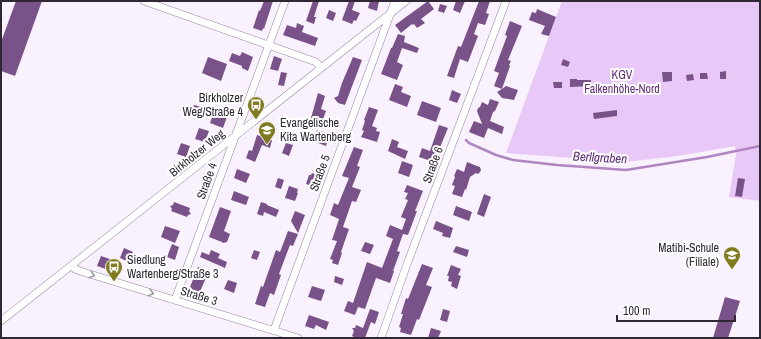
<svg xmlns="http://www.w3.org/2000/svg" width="761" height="339" font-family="'Archivo Narrow',sans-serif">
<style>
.green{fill:#e8c8f6}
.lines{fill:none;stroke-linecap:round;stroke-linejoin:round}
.stream{stroke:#af86c1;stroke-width:2.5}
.building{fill:#7a528a}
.street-casing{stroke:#9783a0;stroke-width:8}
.street{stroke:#fff;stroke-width:7}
.oneway{stroke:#a19ea3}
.labels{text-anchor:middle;stroke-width:4;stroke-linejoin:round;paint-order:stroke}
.park-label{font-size:12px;fill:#622e77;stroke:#fff}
.poi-label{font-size:12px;fill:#2f2733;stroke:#fff;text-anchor:end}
.street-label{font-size:12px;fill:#2f2733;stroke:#fff}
.water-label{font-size:13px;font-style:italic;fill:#5d2971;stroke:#fff}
</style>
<rect width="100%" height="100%" fill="#faf1fe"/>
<!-- green -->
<path class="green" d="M562,1H760V201L729,197L736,154L735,146L678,156L625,162L506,153Z"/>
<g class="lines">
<!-- stream -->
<path class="stream" d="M466,140L469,143L496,155L513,160L557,165L626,170L707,157L760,146"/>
</g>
<!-- building -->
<path class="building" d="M16,1H42L15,76L1,71V42Z
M264,1H273L264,29L263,28L262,31L253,28L259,10L260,11Z
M313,1H319L314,17H316L314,24L306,21Z
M349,1H355L352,10L360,13L356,21L354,20L352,24L342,20Z
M370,1H379L377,11L368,8Z
M428,1L434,9L421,19L425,23L417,28L414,24L413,25L412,24L401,33L395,25Z
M456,1H465L460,13L453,10Z
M479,1H490L486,13L489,14L485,25L478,23L474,34L478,36L468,62L460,59L454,78L447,76L458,46L461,47Z
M440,4L447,6L444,13L438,11Z
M537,9L556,17L549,36L541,34L545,26L529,20L532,12L536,13Z
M329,10L336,13L333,21L326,18Z
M510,21L522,26L508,60L511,61L509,65L510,66L502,89L506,86L518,90L514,100L502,98L497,92L502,89L494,86L499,73L494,71L507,36L505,35Z
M297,23L304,26L302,32L318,38L315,46L283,35L287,25L296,28Z
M398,34L405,36L404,42L419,48L417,53L402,48L397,62L403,65L397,80L381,74L391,48H392Z
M242,52L253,57L248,71L242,68V66L229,61L232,53L240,56Z
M274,56L282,59L278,71L270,69Z
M208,57L227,64L221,81L202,73Z
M353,57L362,60L345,105L338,103L334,98L338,96L342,83Z
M563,59L570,62L568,67L561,65Z
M726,71V79H720V72Z
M281,72L287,73L284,86L278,85Z
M662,72H672V81L663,82Z
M700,73H707L708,79H700Z
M693,74L694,80L687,81L686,75Z
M570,79H577V80H591V86L570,87Z
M553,82H562V88H554Z
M395,84L403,87L401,92L411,96L407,107L389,100Z
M452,90L461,94L457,103L449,100Z
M211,91L218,94L215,103L208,100Z
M318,93L325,96L321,109L326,111L322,122L311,118Z
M490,99L499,102L495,111L493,112L490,121L504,127L502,134L488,128L484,138L469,132L474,121L482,124L477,111L478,108L480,107L482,102L488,105Z
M422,101L441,108L436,122L417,115Z
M194,105L201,107L198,114L192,111Z
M369,107L378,110L372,126L377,128L376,131L380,132L377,142L361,137L364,131L362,130L365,121L364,120Z
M617,110V116L594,119L593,113Z
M214,112L227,117L223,128L210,123Z
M439,125L448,128L434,162L419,157L422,148L430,151Z
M199,128L209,131L205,142L195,139Z
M317,130L330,134L328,139L329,141L327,142L326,146L313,141Z
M257,135L272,140L270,148L262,145L255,162L246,158L249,150L252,151Z
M392,139L399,142L397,147L408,151L405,159L388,151Z
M181,143L190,146L186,157L177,154Z
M286,143L293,145L289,156L282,153Z
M354,147L363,150L357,166L360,167L352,187L361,190L356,202L352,201L343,227L349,229L341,252L342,253L338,265L332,263L333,260L330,259L337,241L332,240L339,219L330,215L334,203L338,205L349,178L342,176Z
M402,161L413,165L409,177L398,173Z
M467,162L477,166L480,167L481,170L480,172L478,174L476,173L470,177L466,190L465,189L462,197L452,194L455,186L452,185L455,177L454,176L457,169L464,172Z
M237,169L250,174L246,183L234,178Z
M312,173L319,176L315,187L306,184L309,175H311Z
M278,178L284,180L281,189L275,187Z
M738,178L745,179L742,197L735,196Z
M407,185L423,191L415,211H417L408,235L403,234L397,251L400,252L393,271H394L390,283L376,278L365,309L358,307L355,315L344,311L348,301L353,303L367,262L382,268L393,239L386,236L390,225L402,230L406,219L401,217L408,200L405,199L408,193L404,192Z
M289,186L298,189L297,193H298L295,201L285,198Z
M234,191L249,197L246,205L231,200Z
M484,194L491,197L484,217L477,214Z
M174,202L190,208L189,211L191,214L188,215L187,217L171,211L172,209L170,206L173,205Z
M261,202L267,204V205L279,210L276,217L264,212L263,216L257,214Z
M456,206L472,212L469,221L453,215Z
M220,207L231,211L224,231L230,234L227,242L223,243L222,242L209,237Z
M295,211L305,215L298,233L291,221Z
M436,221L453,228L450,238L442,236L443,233L433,229Z
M165,226L180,231L175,243L161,237Z
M288,231L298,234L293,246L290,245L279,274L281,275L274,295L270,293L265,307L255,304L261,286L263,287L276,250L280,252Z
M365,242L374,245L370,254L361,251Z
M172,244L179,247L175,260L167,257Z
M456,246L469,250L467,257L453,252Z
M124,248L133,252L129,262L120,258Z
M211,250L220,254L218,258L227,262L225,268L200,257L202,252L209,255Z
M254,250L260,252L257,260L251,258Z
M101,256L113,260L109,270L97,266Z
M422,264L433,268L426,285L432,287L419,320L417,319L411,335L400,332L401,328L399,327L403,314H401L406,298L408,299Z
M451,265L461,269L458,275L461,276L457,289L451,286L452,282L448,281L449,276H447Z
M198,267L209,271L198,296L188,292Z
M335,276L344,279L342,285L334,282Z
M228,280L237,283L234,293L224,289Z
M312,286L325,290L321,301L308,297Z
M725,297L740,301L728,338H713Z
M370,309L379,312L375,324L371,322L365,338H356L352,336L354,331L352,328H355L356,325L363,328Z
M443,309L450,311L447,322L440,320Z
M309,315L329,322L326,330L316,325L314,329L305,326Z
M431,328L441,331L438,338H428Z"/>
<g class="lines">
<!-- street casing -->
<g class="street-casing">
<path id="street" d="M144,1L316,62L321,68
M72,265L75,269L80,271L298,338
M175,300L285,1
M1,321L406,1
M274,330L395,1
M381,338L406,267L506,1"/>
</g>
<!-- street -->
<use href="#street" class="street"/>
</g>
<!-- one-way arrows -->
<defs><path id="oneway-chevron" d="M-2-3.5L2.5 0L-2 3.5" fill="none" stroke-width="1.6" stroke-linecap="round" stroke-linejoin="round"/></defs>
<g class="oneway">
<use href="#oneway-chevron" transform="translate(92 275) rotate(17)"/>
<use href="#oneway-chevron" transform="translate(151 293) rotate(17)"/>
</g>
<!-- icons -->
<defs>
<g id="bus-pin" transform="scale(0.9)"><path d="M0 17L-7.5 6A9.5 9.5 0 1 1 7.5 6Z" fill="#807a20" stroke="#fff"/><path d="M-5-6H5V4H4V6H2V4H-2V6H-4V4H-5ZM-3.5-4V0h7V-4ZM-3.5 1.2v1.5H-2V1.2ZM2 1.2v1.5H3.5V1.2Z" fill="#fff"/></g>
<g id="school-pin" transform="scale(0.9)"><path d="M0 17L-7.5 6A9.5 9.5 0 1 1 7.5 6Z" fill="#807a20" stroke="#fff"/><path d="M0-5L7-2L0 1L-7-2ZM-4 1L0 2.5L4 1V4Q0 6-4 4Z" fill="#fff"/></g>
</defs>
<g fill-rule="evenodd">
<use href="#bus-pin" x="256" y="105"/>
<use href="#school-pin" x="267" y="130"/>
<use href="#school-pin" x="732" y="255"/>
<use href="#bus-pin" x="114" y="267"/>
</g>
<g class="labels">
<!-- park labels -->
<g class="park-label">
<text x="622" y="79">KGV<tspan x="622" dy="14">Falkenhöhe-Nord</tspan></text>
</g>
<!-- poi labels -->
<g class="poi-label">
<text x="243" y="102">Birkholzer<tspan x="243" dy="14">Weg/Straße 4</tspan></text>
<text x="280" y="127" text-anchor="start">Evangelische<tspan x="280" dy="14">Kita Wartenberg</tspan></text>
<text x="719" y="252">Matibi-Schule<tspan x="719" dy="14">(Filiale)</tspan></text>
<text x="127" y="264" text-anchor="start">Siedlung<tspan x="127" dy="14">Wartenberg/Straße 3</tspan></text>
</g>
<!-- street labels -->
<g class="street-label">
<text transform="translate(197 153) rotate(-39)" y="4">Birkholzer Weg</text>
<text transform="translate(433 165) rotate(-70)" y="4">Straße 6</text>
<text transform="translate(320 173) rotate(-70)" y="4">Straße 5</text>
<text transform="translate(207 181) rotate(-70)" y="4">Straße 4</text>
<text transform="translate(199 296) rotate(17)" y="4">Straße 3</text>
</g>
<!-- water labels -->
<g class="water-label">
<text transform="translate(600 157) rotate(3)" y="5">Berllgraben</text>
</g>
</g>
<!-- border -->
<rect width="761" height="339" fill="none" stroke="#2f2733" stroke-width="4"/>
<!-- scale -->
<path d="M617 315v6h118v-6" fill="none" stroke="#2f2733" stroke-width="2"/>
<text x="623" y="315" font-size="12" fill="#2f2733" stroke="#ffffff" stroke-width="3" paint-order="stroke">100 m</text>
</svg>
